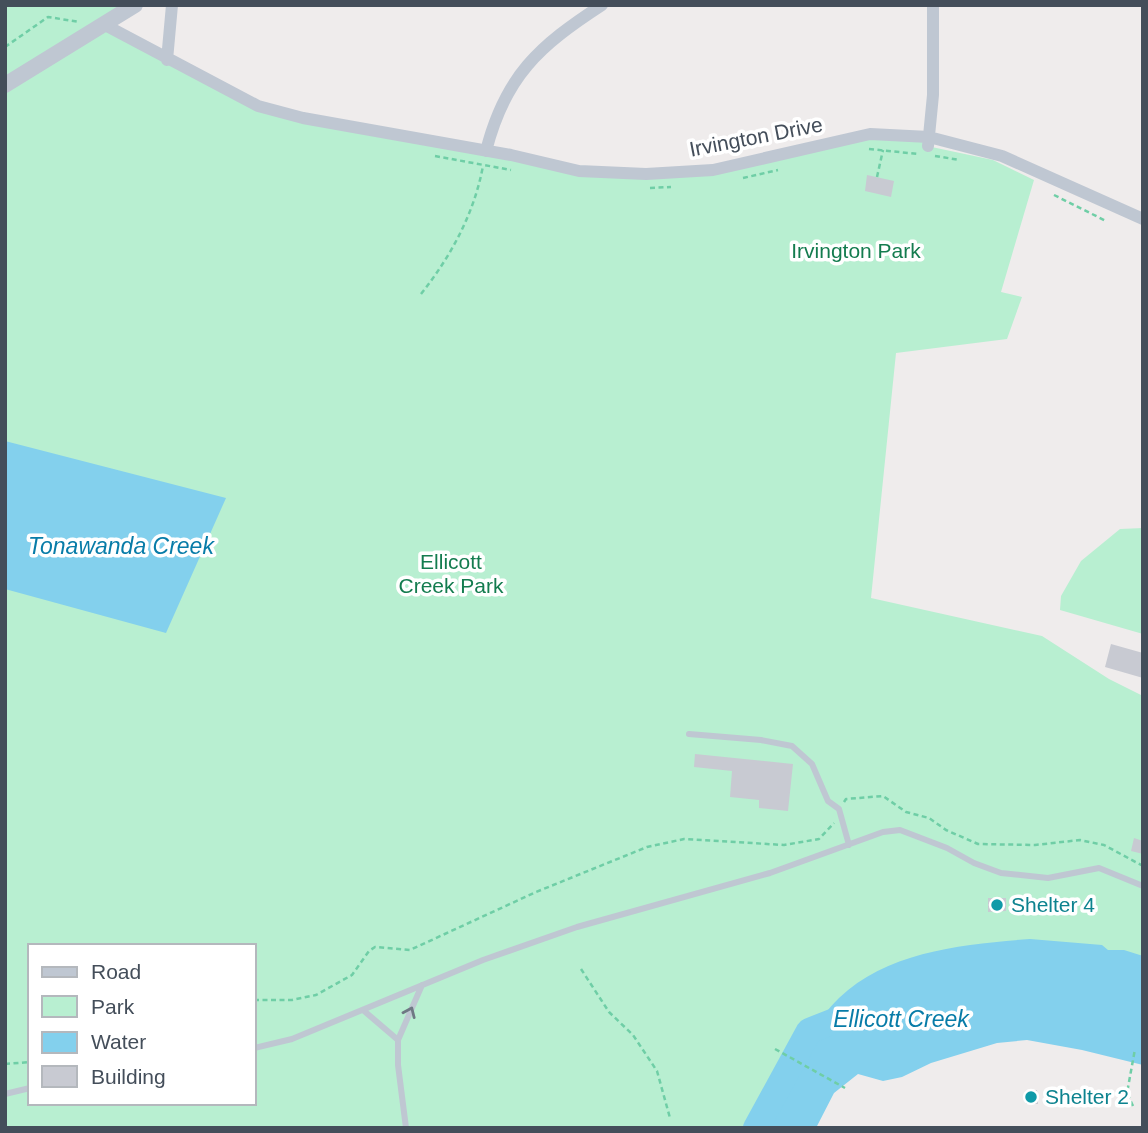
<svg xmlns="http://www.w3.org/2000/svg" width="1148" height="1133" font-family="Helvetica,sans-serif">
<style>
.green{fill:#b8efd1;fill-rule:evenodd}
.water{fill:#83d0ed}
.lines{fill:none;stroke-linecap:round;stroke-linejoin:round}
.river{stroke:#83d0ed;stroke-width:26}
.building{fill:#c8cad2}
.path{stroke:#6fcea6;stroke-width:2.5;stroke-dasharray:5 3.5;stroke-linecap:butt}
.service{stroke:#bfc7d2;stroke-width:6}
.minor{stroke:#bfc7d2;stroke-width:12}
.tertiary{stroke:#bfc7d2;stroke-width:16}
.oneway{stroke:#6f7884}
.culture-dot{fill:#0f9aa8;stroke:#fff;stroke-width:2.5}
.labels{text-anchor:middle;stroke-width:7;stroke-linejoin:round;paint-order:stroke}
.street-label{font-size:21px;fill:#444e5a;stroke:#fff}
.park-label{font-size:21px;fill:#147c4f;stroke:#fff}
.culture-label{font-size:21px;fill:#0d838f;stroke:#fff;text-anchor:start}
.water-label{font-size:23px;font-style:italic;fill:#087ca8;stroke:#fff}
</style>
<rect width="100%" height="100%" fill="#efecec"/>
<!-- green -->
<path class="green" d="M133,5L105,25L258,106L579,171L713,170L841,140L929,137L927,146L993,160L1034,180L1001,292L1022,297L1007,339L896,353L871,598L1042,636L1109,679L1143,696V1012L978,964L809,1031L756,1128H5V6ZM30,946H254V1103H30Z
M1143,528V634L1060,610L1061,596L1081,561L1120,529Z"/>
<!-- water -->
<path class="water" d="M5,441L226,498L166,633L5,589Z
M1030,939L1102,945L1108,950H1124L1143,956V1065L1082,1050L1027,1040L997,1043L931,1063L902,1077L883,1081L858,1074L834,1093L816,1128H752C766,1101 782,1079 798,1055C811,1036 822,1014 839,998C888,951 965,944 1030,939Z"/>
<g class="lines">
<!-- river -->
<path class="river" d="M756,1128L809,1031L847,1016"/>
</g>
<!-- building -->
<path class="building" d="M867,175L894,181L891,197L865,191Z
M1111,644L1143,653V678L1105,667Z
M695,754L793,764L788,811L759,808V800L730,797L732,771L694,767Z
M1134,838L1143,841V854L1131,851Z
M988,898H1006V911L988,912Z
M1037,1090L1038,1104H1026L1025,1091Z"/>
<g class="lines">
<!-- path -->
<path class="path" d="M5,47L48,17L80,22
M869,149L918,154
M435,156L511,170
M935,156L960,160
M877,177L883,150
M743,178L778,170
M650,188L671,187
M1054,195L1106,221
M421,294C451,256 474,214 483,166
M844,802L846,799L883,796L906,812L929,818L946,830L978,844L1035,845L1080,840L1104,845L1143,866
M581,969L609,1012L633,1035L657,1071L670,1118
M254,1000H292L316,995L352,975L369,951L375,947L410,950L536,892L647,847L684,839L784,845L819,839L834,823
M775,1049L845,1088
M5,1064L30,1062
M1133,1106L1127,1093L1135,1049"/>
<!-- service -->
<path class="service" d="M689,734L761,740L792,746L812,764L828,801L839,809L849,845
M363,1010L398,1040
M254,1048L292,1039L483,960L577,927L770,873L883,832L900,830L947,848L974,863L1001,873L1048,878L1099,868L1143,886
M5,1094L30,1088
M406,1128L398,1065V1040L422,985"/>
<!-- minor -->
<path class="minor" d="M105,25L258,106L303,118L511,155L579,171L646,174L713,170L870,134L929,137L1002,156L1143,219
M167,60L172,5
M928,146L933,95V5
M486,151C505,76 539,46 602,5"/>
<!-- tertiary -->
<path class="tertiary" d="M5,85L135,5"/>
</g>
<!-- one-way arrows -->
<defs><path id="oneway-chevron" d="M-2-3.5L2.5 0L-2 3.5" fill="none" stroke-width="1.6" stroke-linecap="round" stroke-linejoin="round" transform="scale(1.75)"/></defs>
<use class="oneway" href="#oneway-chevron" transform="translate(410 1012) rotate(-66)"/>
<!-- markers -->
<g class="culture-dot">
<circle cx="997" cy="905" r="7"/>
<circle cx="1031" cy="1097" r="7"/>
</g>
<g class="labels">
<!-- street labels -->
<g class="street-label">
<text transform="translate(756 137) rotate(-11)" y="7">Irvington Drive</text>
</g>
<!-- park labels -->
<g class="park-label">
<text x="856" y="258">Irvington Park</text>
<text x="451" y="569">Ellicott<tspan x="451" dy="24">Creek Park</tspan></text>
</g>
<!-- culture labels -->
<g class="culture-label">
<text x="1011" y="912">Shelter 4</text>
<text x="1045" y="1104">Shelter 2</text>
</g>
<!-- water labels -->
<g class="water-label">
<text x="121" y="554">Tonawanda Creek</text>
<text x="901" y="1027">Ellicott Creek</text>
</g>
</g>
<!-- border -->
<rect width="1148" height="1133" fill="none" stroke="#444e5a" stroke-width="14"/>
<!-- legend -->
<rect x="28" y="944" width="228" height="161" fill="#ffffff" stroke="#b4b8bd" stroke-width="2"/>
<rect x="42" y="967" width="35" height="10" fill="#bfc7d2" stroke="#b4b8bd" stroke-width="2"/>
<text x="91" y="979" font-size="21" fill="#444e5a">Road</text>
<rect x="42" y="996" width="35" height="21" fill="#b8efd1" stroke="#b4b8bd" stroke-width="2"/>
<text x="91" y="1014" font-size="21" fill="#444e5a">Park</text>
<rect x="42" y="1032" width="35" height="21" fill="#83d0ed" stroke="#b4b8bd" stroke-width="2"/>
<text x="91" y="1049" font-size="21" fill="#444e5a">Water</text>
<rect x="42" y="1066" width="35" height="21" fill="#c8cad2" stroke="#b4b8bd" stroke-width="2"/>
<text x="91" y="1084" font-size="21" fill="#444e5a">Building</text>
</svg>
